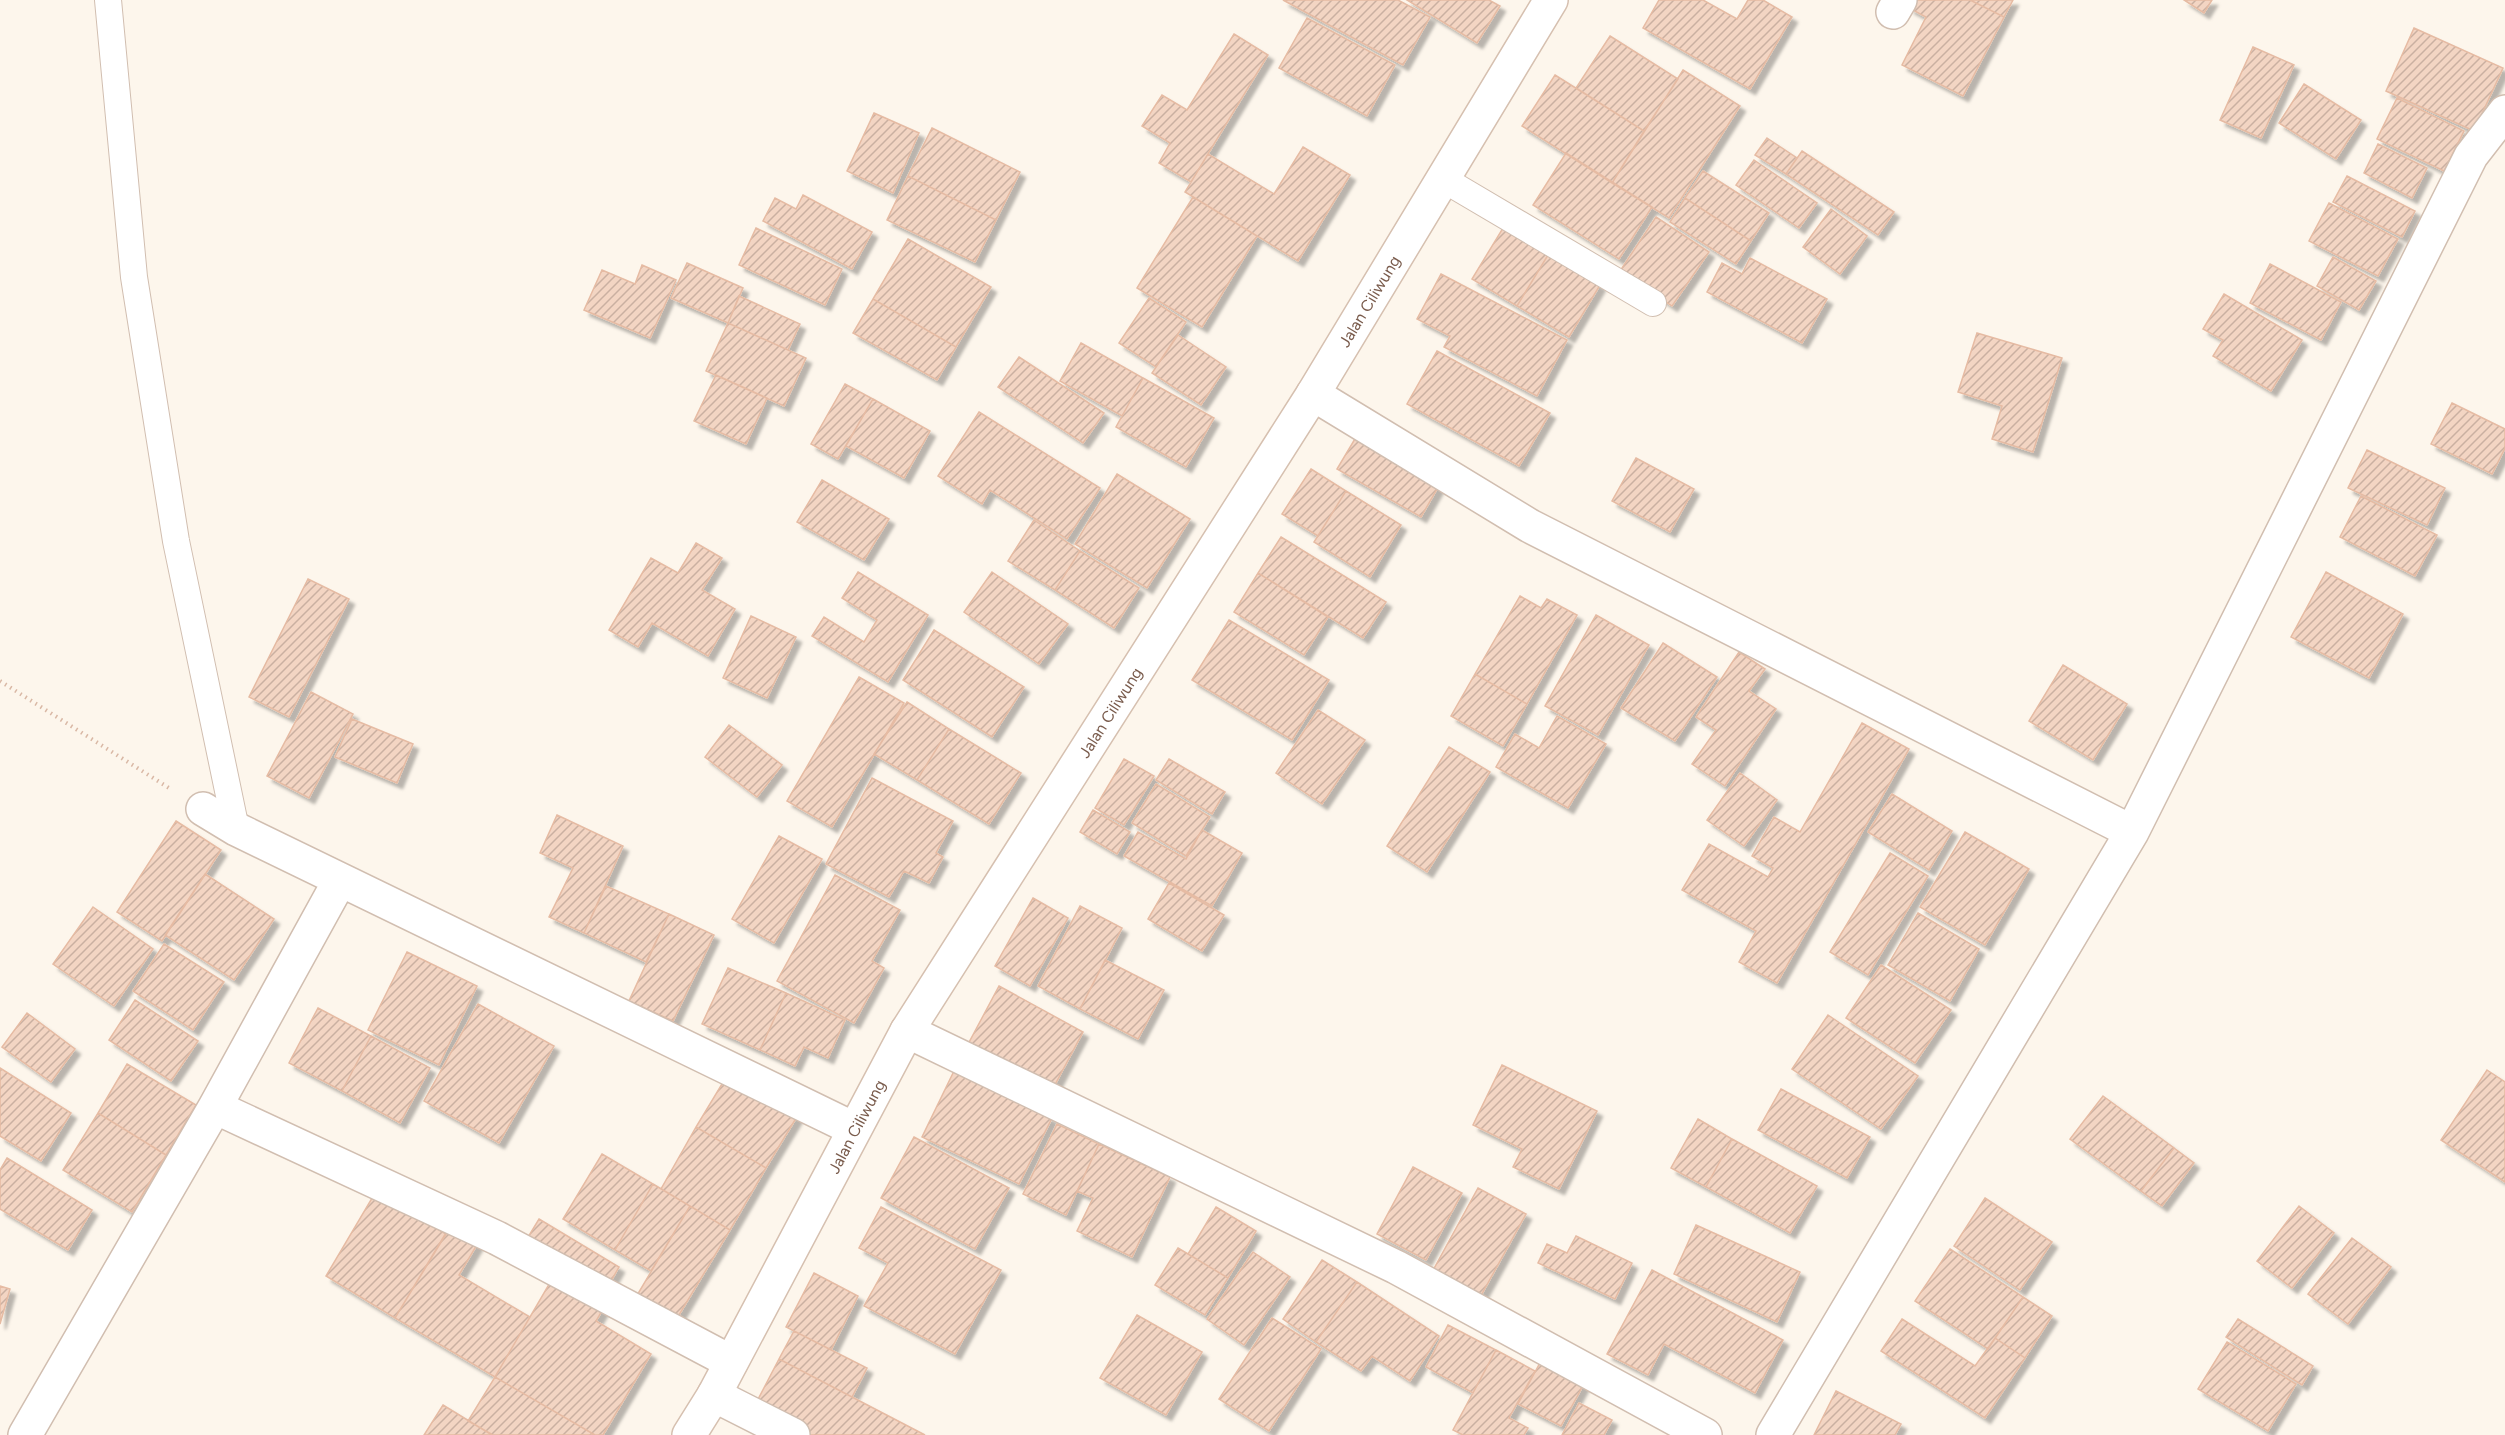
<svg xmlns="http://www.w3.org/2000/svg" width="2505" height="1435" font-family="Figtree,sans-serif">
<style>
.building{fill:url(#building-hatch);stroke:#e6bba3;stroke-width:1.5;filter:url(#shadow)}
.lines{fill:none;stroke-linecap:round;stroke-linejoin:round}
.lane-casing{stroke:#d1beb0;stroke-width:28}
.street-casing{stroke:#d1beb0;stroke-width:36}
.secondary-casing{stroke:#d6c0b0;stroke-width:36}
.path{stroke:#d9b8a5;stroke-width:4;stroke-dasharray:1.5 4.5;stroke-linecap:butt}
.lane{stroke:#fff;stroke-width:26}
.street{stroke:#fff;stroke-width:33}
.secondary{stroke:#fff;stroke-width:33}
.labels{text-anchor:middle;stroke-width:6;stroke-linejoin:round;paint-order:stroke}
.street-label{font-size:16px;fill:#7a5c4d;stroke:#fffaf3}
</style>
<defs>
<pattern id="building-hatch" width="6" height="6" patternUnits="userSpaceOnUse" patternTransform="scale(1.5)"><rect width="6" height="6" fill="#f3d5c3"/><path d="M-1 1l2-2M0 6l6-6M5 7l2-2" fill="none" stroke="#cab0a1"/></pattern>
<filter id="shadow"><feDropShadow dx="5.5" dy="5.5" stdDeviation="1.5" flood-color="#0004"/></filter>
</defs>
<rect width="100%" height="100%" fill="#fdf6ec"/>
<!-- building -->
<path class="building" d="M1283,0H1398L1430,17L1403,65Z
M1407,0H1489L1500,6L1477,43Z
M1659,0H1703L1737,19L1748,0H1763L1792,17L1750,89L1643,28Z
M1913,0H1970L2004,17L1963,96L1902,65L1926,17L1909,8Z
M1970,0H2013L2004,17Z
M2184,0H2212L2204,13Z
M1307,18L1395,65L1367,116L1279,68Z
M2414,28L2503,68L2474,131L2386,91Z
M1234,34L1268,55L1191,182L1159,163L1170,143L1142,126L1162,95L1187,110Z
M1610,36L1678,79L1644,131L1576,88Z
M2253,47L2294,65L2261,138L2220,120Z
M1683,70L1740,106L1669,218L1612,183Z
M1555,75L1644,131L1612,183L1522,126Z
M2304,84L2361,120L2336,159L2279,123Z
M2397,98L2464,131L2444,171L2377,139Z
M874,113L919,133L893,193L847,171Z
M932,128L1020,172L996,220L908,176Z
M1767,138L1797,158L1786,174L1755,155Z
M2378,144L2427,168L2412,198L2364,173Z
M1303,147L1350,175L1298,261L1185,192L1208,154L1274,194Z
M1802,151L1894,212L1878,235L1786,174Z
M1566,153L1652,207L1619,259L1533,205Z
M1754,160L1817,203L1799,228L1736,185Z
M1703,171L1769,213L1751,241L1685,198Z
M908,176L996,220L975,262L887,220Z
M2347,176L2415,211L2402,237L2333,202Z
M803,195L872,232L852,269L763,221L775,198L796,209Z
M1193,197L1257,236L1202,327L1137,288Z
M1685,198L1751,241L1736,264L1670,222Z
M2329,203L2398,239L2378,276L2309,241Z
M1831,209L1867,236L1840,274L1803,247Z
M1656,217L1709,252L1672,306L1620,271Z
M756,228L842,269L825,305L739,265Z
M1503,228L1548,255L1517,306L1472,279Z
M908,239L991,287L956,347L873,299Z
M1548,255L1600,285L1569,337L1517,306Z
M2333,257L2376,281L2359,310L2317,286Z
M1750,258L1827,299L1802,343L1707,292L1722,263L1742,274Z
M687,263L743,288L728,323L671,298Z
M2270,264L2341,302L2321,340L2250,303Z
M642,265L676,280L650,338L584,310L602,270L635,284Z
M1441,274L1567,340L1537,396L1444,347L1450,336L1417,319Z
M2224,294L2302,340L2271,391L2213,356L2223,340L2203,329Z
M739,296L800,324L788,350L728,323Z
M1149,298L1186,322L1156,367L1119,343Z
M873,299L956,347L937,380L853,333Z
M728,323L806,358L784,406L706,371Z
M1977,333L2062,358L2033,452L1992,439L2002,406L1958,392Z
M1178,335L1226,367L1201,405L1152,373Z
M1081,343L1143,378L1122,416L1060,381Z
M1437,351L1550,413L1519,466L1407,404Z
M1019,357L1104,413L1083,443L998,387Z
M716,375L767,398L746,444L694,421Z
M1143,378L1214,418L1186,467L1116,427Z
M845,384L873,399L838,459L811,444Z
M873,399L930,431L904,478L846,446Z
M2452,403L2505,429V448L2492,474L2431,444Z
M979,412L1100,488L1067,539L990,490L982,504L938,476Z
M1362,427L1445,475L1421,517L1337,469Z
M2367,450L2445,488L2427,525L2348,488Z
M1636,458L1694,489L1670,532L1612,501Z
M1311,469L1346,491L1318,536L1282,514Z
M1117,474L1190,519L1147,588L1075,544Z
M822,480L889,519L864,560L797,522Z
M1346,491L1401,525L1370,577L1314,542Z
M2361,496L2437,535L2415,576L2340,537Z
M1034,520L1080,551L1055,590L1008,561Z
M1281,537L1386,602L1363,638L1258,573Z
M696,543L722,558L702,590L735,609L708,656L652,623L638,647L609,630L651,558L678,573Z
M1080,551L1139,588L1114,628L1055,590Z
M858,572L928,615L888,682L812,636L824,617L864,642L877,620L842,598Z
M992,572L1068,624L1039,664L964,612Z
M2326,572L2403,614L2369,678L2291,637Z
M1258,573L1328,617L1304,655L1234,612Z
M308,579L349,599L289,717L249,697Z
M1520,596L1541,608L1547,599L1577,615L1527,704L1475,674Z
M1596,615L1649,645L1598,735L1545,706Z
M751,616L796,637L767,698L723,678Z
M1229,620L1329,680L1292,740L1192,680Z
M934,630L1024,687L992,737L903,680Z
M1663,643L1717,677L1675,741L1621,708Z
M1739,652L1765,669L1749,691L1776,709L1725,786L1692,764L1716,730L1696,717Z
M2063,665L2127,704L2093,760L2029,721Z
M1475,674L1527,704L1503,746L1451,716Z
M859,677L904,703L832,827L787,801Z
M311,692L353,714L309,798L267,776Z
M907,702L949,729L917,780L874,754Z
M1318,710L1365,740L1322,804L1276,773Z
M1557,716L1606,744L1568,808L1496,767L1515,734L1539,748Z
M352,719L413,744L397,783L335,757Z
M1862,723L1909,749L1777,983L1739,962L1756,931L1682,890L1709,844L1768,877L1773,868L1752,856L1774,817L1800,832Z
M729,725L782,765L757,797L705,757Z
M949,729L1021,773L989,824L917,780Z
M1449,747L1490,772L1427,872L1387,846Z
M1124,759L1154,776L1124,825L1095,808Z
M1169,759L1225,792L1212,814L1156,780Z
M1740,773L1777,800L1744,846L1707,820Z
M872,778L953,821L936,853L943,857L929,883L904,871L889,897L826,864Z
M1156,784L1210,817L1186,856L1132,823Z
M1892,794L1952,831L1929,870L1868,832Z
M1093,810L1130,832L1117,854L1080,832Z
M557,815L623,846L584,933L549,917L573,868L540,853Z
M176,821L221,850L162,941L117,912Z
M1202,830L1242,853L1212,906L1124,856L1138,832L1186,859Z
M1965,832L2029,869L1985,945L1920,907Z
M779,836L822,859L774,943L732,919Z
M1890,853L1928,876L1868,975L1830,952Z
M205,874L274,919L234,980L165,935Z
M835,875L900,910L872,961L884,968L854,1023L777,981Z
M1169,883L1224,915L1202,951L1148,919Z
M606,886L669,914L646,962L584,933Z
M1033,898L1068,918L1030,986L995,966Z
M1080,906L1122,928L1080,1009L1038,986Z
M93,907L153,949L114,1006L53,964Z
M1918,913L1979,949L1950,1001L1888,965Z
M669,914L714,935L673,1021L629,1001Z
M164,944L224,982L193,1030L133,991Z
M407,952L477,986L439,1065L368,1030Z
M1105,960L1164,990L1138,1039L1080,1009Z
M1881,965L1951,1010L1915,1063L1846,1018Z
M728,968L786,993L760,1050L702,1024Z
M999,986L1083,1032L1050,1094L966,1048Z
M786,993L845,1020L828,1058L804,1047L795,1066L760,1050Z
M135,1000L198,1041L171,1081L109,1040Z
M478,1004L554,1046L499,1143L424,1101Z
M318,1008L371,1036L342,1091L289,1063Z
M27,1013L75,1049L51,1082L2,1047Z
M1828,1015L1918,1076L1881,1129L1792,1069Z
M371,1036L430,1068L400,1123L342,1091Z
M127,1064L196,1105L166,1155L98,1113Z
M1502,1065L1597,1111L1559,1189L1513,1167L1522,1149L1473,1125Z
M0,1068L71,1113L41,1161L0,1136Z
M2487,1070L2505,1082V1182L2441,1140Z
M954,1071L1052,1118L1019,1184L922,1137Z
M728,1074L798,1115L766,1168L696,1127Z
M1781,1089L1870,1137L1847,1178L1758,1130Z
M2103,1096L2174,1148L2141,1191L2070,1139Z
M98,1113L166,1155L132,1212L63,1170Z
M1698,1119L1732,1139L1706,1187L1671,1168Z
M1057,1124L1099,1144L1066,1215L1023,1194Z
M696,1127L766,1168L730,1230L661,1189Z
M914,1137L1009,1188L975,1249L881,1198Z
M1732,1139L1817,1186L1790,1233L1706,1187Z
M1099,1144L1170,1177L1132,1257L1077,1231L1093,1198L1077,1191Z
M2174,1148L2194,1163L2162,1206L2141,1191Z
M602,1154L653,1184L615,1250L563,1219Z
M7,1158L92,1210L68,1250L0,1209V1170Z
M1413,1167L1462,1193L1426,1260L1377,1234Z
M653,1184L690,1206L651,1271L615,1250Z
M1478,1188L1526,1214L1478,1301L1431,1274Z
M375,1193L446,1234L395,1318L326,1276Z
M1985,1198L2052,1242L2020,1290L1954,1246Z
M690,1206L730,1230L676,1320L636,1297Z
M2299,1206L2334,1233L2292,1288L2257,1261Z
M881,1207L1001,1270L955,1354L864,1306L888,1263L859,1248Z
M1216,1207L1256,1231L1228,1278L1188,1254Z
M539,1219L619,1267L603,1295L522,1247Z
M1696,1225L1800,1272L1777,1322L1674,1274Z
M450,1226L478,1243L459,1275L530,1317L495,1377L395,1318Z
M1576,1236L1632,1263L1615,1299L1538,1263L1547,1244L1567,1253Z
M2352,1238L2391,1267L2348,1324L2308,1294Z
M1178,1248L1228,1278L1205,1315L1155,1285Z
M1950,1249L2023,1297L1988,1349L1915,1301Z
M1253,1252L1290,1277L1244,1345L1207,1319Z
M1322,1260L1357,1282L1316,1342L1283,1319Z
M1652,1270L1783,1340L1755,1393L1664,1344L1648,1375L1607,1354Z
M814,1273L858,1296L831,1350L786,1327Z
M555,1274L606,1304L596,1321L651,1354L603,1435H595L495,1377Z
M1357,1282L1439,1336L1410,1381L1372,1356L1361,1371L1316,1342Z
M0,1286L10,1289L0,1324Z
M2023,1297L2052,1316L2025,1358L1995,1338Z
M1137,1315L1202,1352L1166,1415L1100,1378Z
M1272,1318L1321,1349L1269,1431L1219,1399Z
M1902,1319L1975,1366L1995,1338L2025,1358L1985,1418L1881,1351Z
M2238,1319L2313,1366L2302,1385L2226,1337Z
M1448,1325L1496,1350L1473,1393L1426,1367Z
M794,1331L867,1368L852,1397L779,1359Z
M2227,1342L2296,1384L2268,1431L2198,1389Z
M1496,1350L1535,1371L1509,1418L1528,1428L1524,1435H1463L1453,1430Z
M779,1359L925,1435H803L753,1409Z
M1542,1359L1585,1382L1561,1426L1518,1404Z
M495,1377L595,1435H493L468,1421Z
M1836,1391L1901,1424L1895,1435H1814Z
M1579,1403L1612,1420L1604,1435H1562Z
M443,1405L492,1435H424Z"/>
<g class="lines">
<!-- lane casing -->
<g class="lane-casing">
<path id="lane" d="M108,0L134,277L176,541L236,829
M1443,179L1653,303"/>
</g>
<!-- street casing -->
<g class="street-casing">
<path id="street" d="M1893,12L1900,0
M1313,394L1530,526L2132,832
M203,809L236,829L854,1129
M907,1031L1396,1267L1705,1435
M215,1107L497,1238L731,1362
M714,1395L793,1435
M25,1435L215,1107L340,880
M1773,1435L2132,832L2471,156L2505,112"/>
</g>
<!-- secondary casing -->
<g class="secondary-casing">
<g id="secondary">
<path id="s1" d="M689,1435L714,1395L907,1031L1313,394L1551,0"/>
</g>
</g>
<!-- path -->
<path class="path" d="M0,681L169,788"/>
<!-- lane -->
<use href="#lane" class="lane"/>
<!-- street -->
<use href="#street" class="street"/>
<!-- secondary -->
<use href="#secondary" class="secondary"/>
</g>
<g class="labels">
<!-- street labels -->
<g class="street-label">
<text dy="6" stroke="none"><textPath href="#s1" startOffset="1323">Jalan Ciliwung</textPath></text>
<text dy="6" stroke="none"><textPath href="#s1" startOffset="837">Jalan Ciliwung</textPath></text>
<text dy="6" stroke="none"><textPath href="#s1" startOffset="351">Jalan Ciliwung</textPath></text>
</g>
</g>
</svg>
